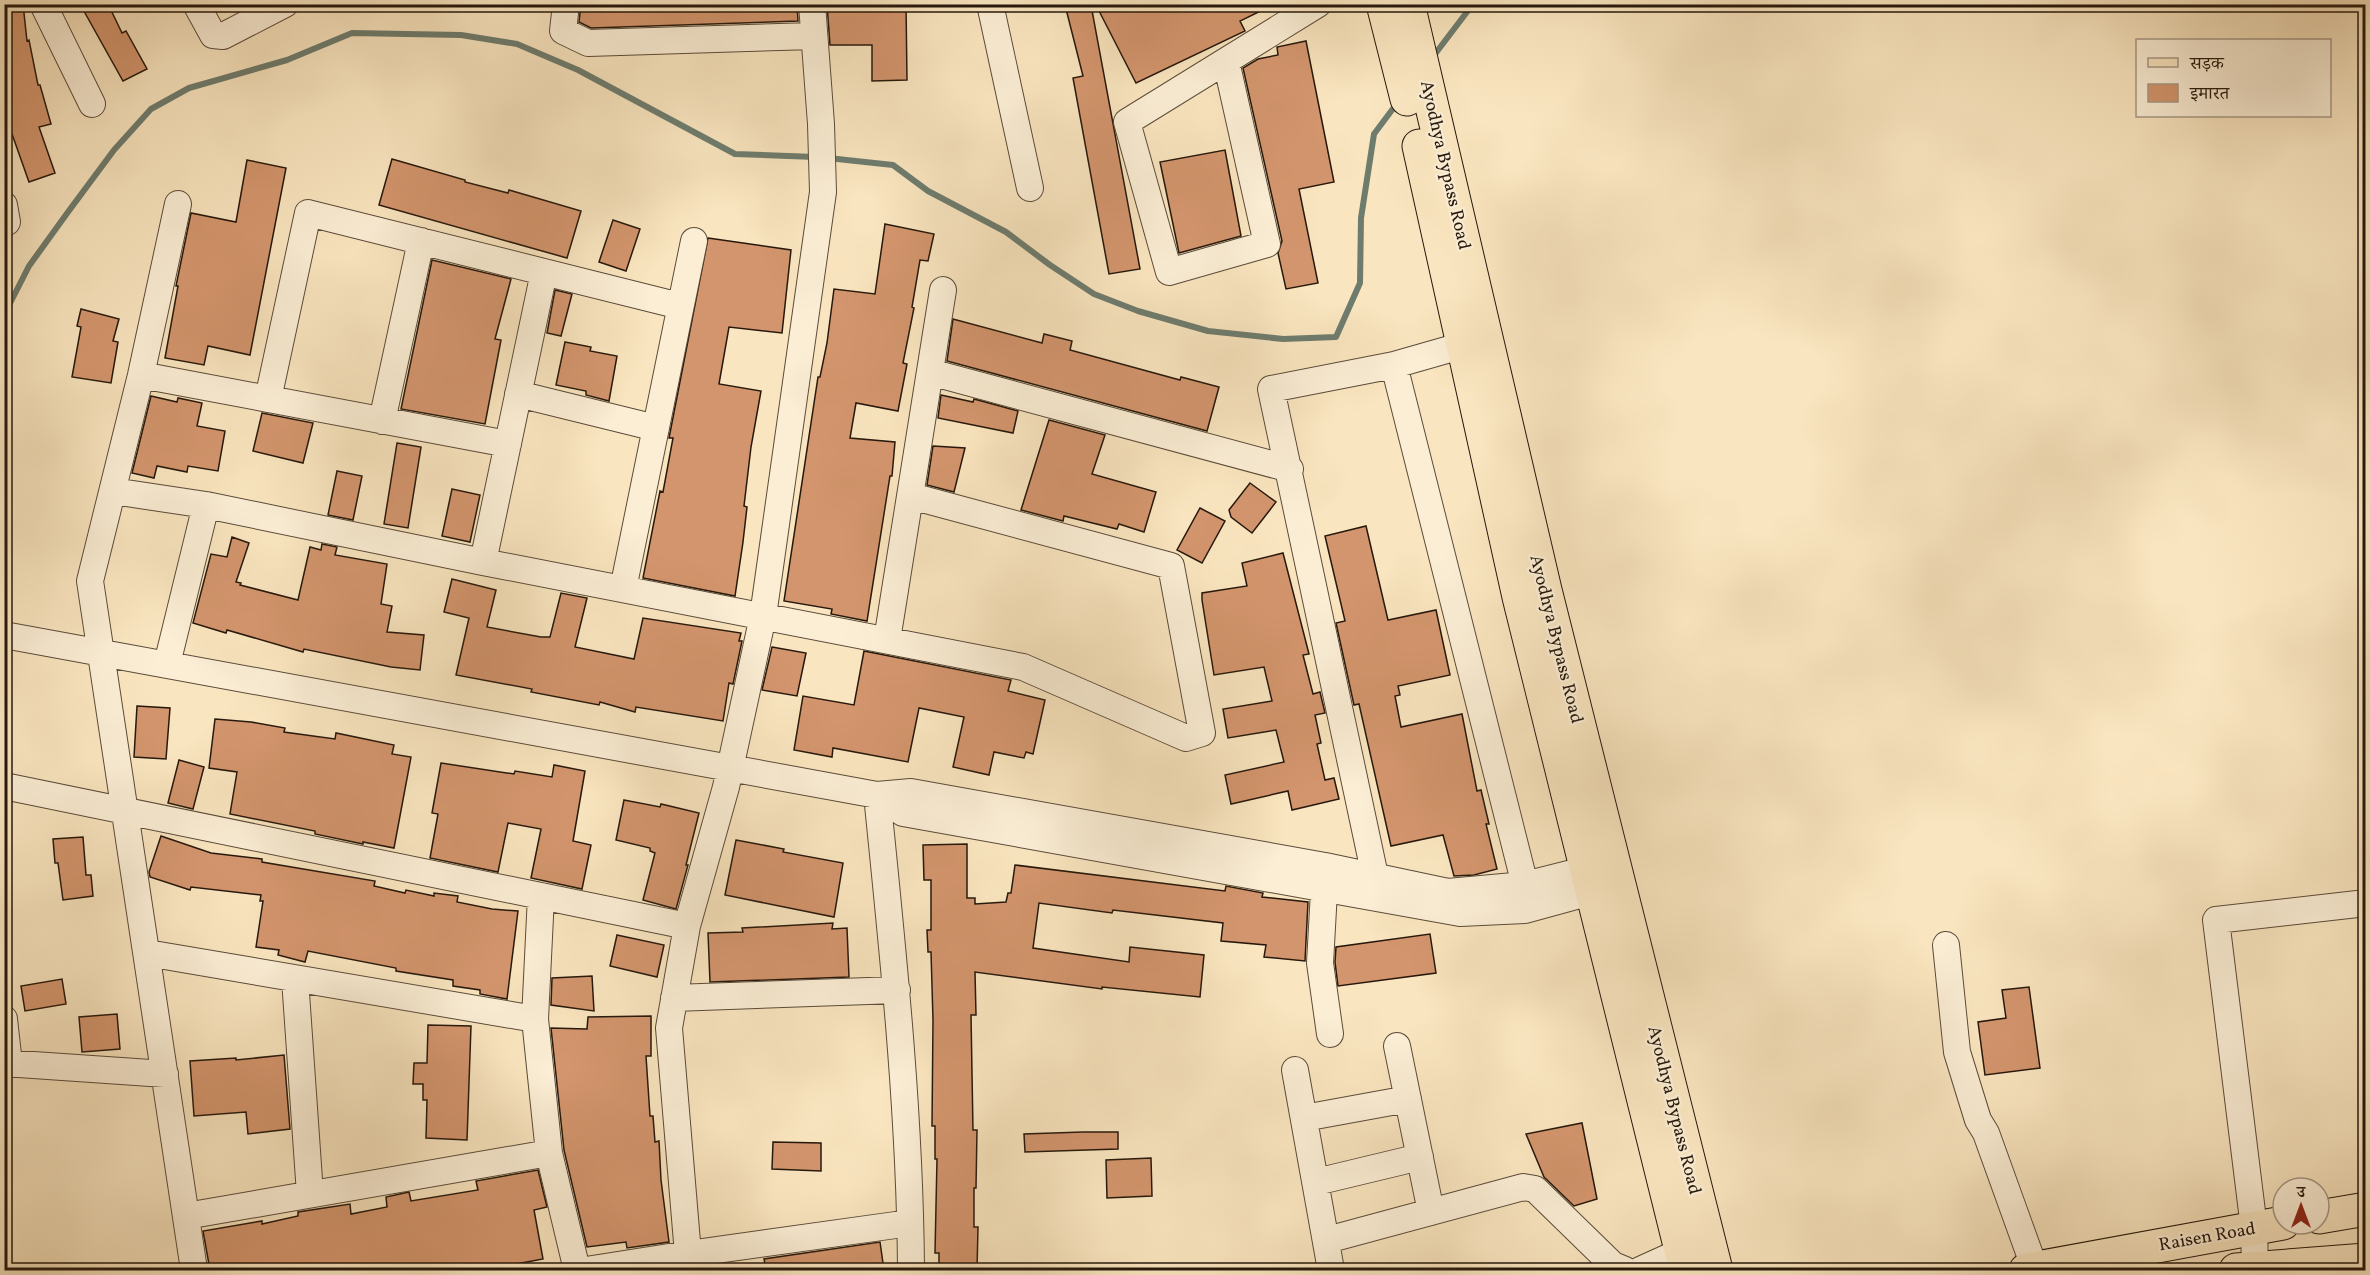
<svg xmlns="http://www.w3.org/2000/svg" width="2370" height="1275" font-family="Vollkorn,'Noto Serif Devanagari',serif">
<style>
.lines{fill:none;stroke-linecap:round;stroke-linejoin:round}
.stream{stroke:#6e7c6e;stroke-width:6}
.building{fill:#d3956d;stroke:#26180c;stroke-width:1.5}
.minor-casing{stroke:#5b4b39;stroke-width:28}
.major-casing{stroke:#26180c;stroke-width:35}
.minor{stroke:#fbeed5;stroke-width:26}
.major{stroke:#f9e5bf;stroke-width:33}
.labels{text-anchor:middle;stroke-width:4.5;stroke-linejoin:round;paint-order:stroke}
.street-label{font-size:18px;fill:#26180c;stroke:#fbeed5}
</style>
<rect width="100%" height="100%" fill="#f9e5bf"/>
<filter id="stains"><feTurbulence type="fractalNoise" baseFrequency=".00333" numOctaves="4"/><feColorMatrix values="0 0 0 0 .2 0 0 0 0 .09 0 0 0 0 .02 0 0 0 .5 -.17"/></filter>
<radialGradient id="worn" r=".72"><stop offset=".6" stop-color="#630" stop-opacity="0"/><stop offset="1" stop-color="#630" stop-opacity=".3"/></radialGradient>
<g class="lines">
<!-- stream -->
<path class="stream" d="M1432,58L1473,4
M828,158L893,165L928,191L1006,232L1050,265L1094,294L1138,311L1208,331L1283,339L1336,337L1360,283L1361,218L1374,134L1398,102
M4,315L29,266L68,212L114,150L151,109L189,88L287,60L352,33L461,35L517,44L578,70L735,154L815,157"/>
</g>
<!-- building -->
<path class="building" d="M4,4H23L27,41L29,40L38,85H40L51,124L39,127L55,173L29,182L12,134L9,135L4,117Z
M80,4H108L122,33L126,31L147,69L123,81Z
M581,4H797L798,21L591,28L579,22Z
M827,4H906L907,80L872,81V45H830Z
M1116,4H1275L1240,21L1245,31L1136,83L1096,5Z
M1065,5H1091L1140,269L1109,274L1073,78L1083,76Z
M1306,41L1334,182L1299,189L1318,283L1286,289L1278,253L1282,241L1243,68L1258,59L1278,55L1277,47Z
M1225,150L1241,236L1179,253L1160,162Z
M392,159L465,180V182L508,193L509,190L581,211L567,258L379,205Z
M247,160L286,168L250,355L208,346L204,365L165,358L178,286H176L191,213L236,222Z
M613,220L640,229L626,271L599,262Z
M885,224L934,234L928,261L920,260L912,307L914,308L903,363L907,364L898,411L856,403L850,438L895,442L892,476H890L867,621L831,614L832,609L784,601L818,377H820L827,343L834,289L875,294Z
M708,238L791,250L782,333L729,327L719,384L761,391L751,447L744,506L747,507L743,542L735,596L643,578L660,491L663,492L673,438H669Z
M432,260L511,279L495,339L501,340L485,424L401,409Z
M555,290L572,294L561,336L547,333Z
M81,309L119,319L113,341L118,342L111,383L72,377L81,327L77,326Z
M953,319L1042,343L1044,334L1072,341L1070,350L1180,380L1181,377L1219,387L1207,431L947,361Z
M565,342L591,347L590,351L617,356L609,401L586,395V391L556,385Z
M941,395L973,402L974,399L1018,411L1013,433L938,418Z
M151,396L177,402L178,398L202,403L197,426L225,431L218,471L188,466L187,472L157,466L154,478L132,473Z
M262,413L313,423L303,463L253,451Z
M1049,420L1105,435L1092,474L1156,492L1144,532L1119,524L1117,529L1064,516L1063,521L1021,510Z
M397,443L421,447L408,528L384,524Z
M933,446L965,448L954,492L927,485Z
M337,471L362,476L353,520L328,515Z
M1250,483L1276,502L1252,533L1231,517L1229,510Z
M452,489L480,495L470,542L442,536Z
M1200,508L1225,521L1202,563L1177,550Z
M1366,526L1388,620L1436,610L1450,675L1398,686L1400,695L1395,696L1401,727L1462,714L1477,791L1481,790L1489,824H1486L1497,869L1474,875L1454,876L1443,835L1391,846L1359,704L1354,705L1336,623L1345,621L1325,536Z
M232,537L249,543L236,582L241,583L240,585L298,600L310,547L321,550L322,544L337,547L335,555L387,564L381,604L392,606L387,632L424,635L420,670L391,667L304,649L303,652L227,630L226,633L193,623L211,554L227,557Z
M1283,553L1309,654L1303,655L1313,694L1320,692L1325,713L1315,715L1321,743L1317,744L1325,780L1334,778L1339,799L1292,810L1288,791L1231,804L1225,775L1284,762L1276,730L1228,738L1223,709L1272,701L1264,667L1214,675L1202,600V593L1247,586L1242,563Z
M452,579L496,590L487,627L541,637H550L561,593L587,598L575,647L634,659L643,618L741,633L739,641H742L733,684L729,683L723,721L636,707L635,712L600,702L599,705L531,692L532,689L456,675L469,618L444,612Z
M772,647L806,653L797,696L762,690Z
M864,651L1011,680L1008,691L1045,700L1033,754L1026,752L1024,758L994,752L989,775L953,767L964,717L919,708L908,762L833,748L832,757L794,750L803,696L854,705Z
M137,706L170,708L166,759L134,757Z
M215,719L251,722L285,728L284,732L335,739L336,733L394,745L392,754L411,757L394,848L363,842V844L315,834V831L230,814L237,772L209,768Z
M179,760L204,767L193,809L168,803Z
M441,763L514,774L515,771L552,777L554,765L585,771L573,841L591,845L582,889L531,878L541,829L508,823L498,872L430,858L438,814L432,813Z
M624,800L660,807L661,804L699,813L686,865H688L676,909L643,900L655,853L650,851V848L616,840Z
M161,836L211,853L262,859V862L375,881L374,886L405,893L406,890L434,896V893L458,896L457,902L492,909L518,911L507,999L480,994V990L453,986V980L396,971V968L308,951L305,962L278,955L279,950L256,947L263,901H260L261,895L191,887L190,890L150,877L149,872Z
M83,837L86,875H91L93,896L63,900L58,863H55L53,839Z
M736,840L784,849L783,852L843,863L834,917L725,895Z
M967,844V898H975V904L1006,902L1008,893H1011L1015,865L1225,891L1226,886L1263,893L1262,897L1308,902L1305,961L1264,957L1266,945L1221,941L1223,923L1113,910L1112,913L1039,903L1033,948L1129,962L1130,947L1204,955L1200,997L1102,987V989L975,972L976,1015H971L973,1130H977L976,1188H974V1227H978L977,1270H939V1253H935L937,1159H935V1126H932L933,1020L931,952H928L927,930H931V880H924L923,845Z
M833,923L832,929L847,928L849,977L710,982L708,933L743,932L742,928Z
M1430,934L1436,973L1338,986L1335,962L1336,947Z
M617,935L664,945L657,977L610,966Z
M592,976L594,1011L551,1005L552,978Z
M62,979L66,1004L25,1011L21,986Z
M2029,987L2040,1068L1985,1075L1978,1022L2006,1018L2002,990Z
M117,1014L120,1049L82,1052L79,1017Z
M651,1016V1056H646L650,1116H653L655,1142L659,1141L661,1180L669,1242L627,1248L626,1242L587,1247L564,1150L551,1028L587,1029L588,1017Z
M428,1025L471,1026L467,1140L426,1138L427,1100H423V1084H413L414,1063H427Z
M284,1055L290,1129L248,1134L246,1112L194,1116L190,1061L236,1058V1060Z
M1582,1123L1597,1199L1574,1206L1544,1177L1526,1134Z
M1083,1132H1118V1149L1025,1152L1024,1134Z
M773,1142L821,1143V1171L772,1169Z
M1151,1158L1152,1196L1107,1198L1106,1160Z
M538,1170L547,1207L534,1210L543,1259L485,1270H210L203,1231L262,1221V1224L298,1216V1212L350,1204L351,1214L387,1207L386,1197L409,1192L411,1201L478,1190L476,1181Z
M880,1242L884,1270H766L764,1259Z"/>
<g class="lines">
<!-- minor casing -->
<g class="minor-casing">
<path id="minor" d="M43,4L92,104
M196,4L213,35L223,36L285,4
M566,4L563,31L588,43L814,36
M990,4L1030,188
M1226,61L1267,244L1169,272L1127,122L1318,4
M178,204L141,375L90,581L194,1270
M4,205L7,222
M1394,365L1525,885V901
M930,372L1290,469
M141,375L508,444
M518,394L656,428
M268,399L308,213L680,306
M382,421L421,241
M113,491L206,505L483,562L1023,667L1186,738L1202,733L1171,566L911,496
M483,562L544,272
M623,589L694,241
M4,635L877,795L911,792L1325,866L1448,892L1525,885L1588,869L1604,862
M887,640L943,290
M167,664L206,505
M4,786L687,926
M877,795L903,813L1460,913L1525,910L1609,887
M877,795C893,953 910,1112 911,1270
M1325,873L1320,963L1330,1034
M1376,890L1375,876L1271,389L1394,365L1464,345
M541,896L535,1019L549,1153L577,1270
M1946,945L1957,1052L1978,1120L1986,1133L2035,1269
M147,953L535,1019
M295,979L310,1194
M674,998L897,990
M4,1019L9,1064
M1397,1046L1431,1212
M4,1063L165,1074
M1295,1070L1331,1270
M1304,1118L1408,1099
M1316,1182L1420,1157
M186,1216L549,1153
M1327,1240L1523,1187L1535,1189L1613,1265L1625,1270
M688,1254L669,1028L687,926L726,787L763,616L823,192L821,124L812,4
M2255,1269L2254,1228L2216,920L2366,903
M586,1270L688,1254L910,1223
M1640,1270L1682,1251"/>
</g>
<!-- major casing -->
<g class="major-casing">
<path id="major" d="M1383,4L1407,99
M1408,4L1545,590L1716,1270
M1419,146L1519,597L1686,1270
M2319,1217L2366,1209
M2026,1270L2283,1223
M2236,1270L2366,1260"/>
</g>
<!-- minor -->
<use href="#minor" class="minor"/>
<!-- major -->
<use href="#major" class="major"/>
</g>
<g class="labels">
<!-- street labels -->
<g class="street-label">
<text transform="translate(1446 165) rotate(77)" y="6">Ayodhya Bypass Road</text>
<text transform="translate(1557 639) rotate(76)" y="6">Ayodhya Bypass Road</text>
<text transform="translate(1675 1110) rotate(76)" y="6">Ayodhya Bypass Road</text>
<text transform="translate(2207 1236) rotate(-10)" y="6">Raisen Road</text>
</g>
</g>
<!-- margin -->
<rect width="2370" height="1275" fill="none" stroke="#f9e5bf" stroke-width="24"/>
<rect x="6" y="6" width="2358" height="1263" fill="none" stroke="#26180c" stroke-width="3"/>
<rect x="12" y="12" width="2346" height="1251" fill="none" stroke="#26180c" stroke-width="1.5"/>
<!-- legend -->
<rect x="2136" y="39" width="195" height="78" fill="#fbeed5" stroke="#a69885" stroke-width="1.5"/>
<rect x="2148" y="58" width="30" height="9" fill="#f9e5bf" stroke="#a69885" stroke-width="1.5"/>
<text x="2190" y="69" font-size="18" fill="#26180c">सड़क</text>
<rect x="2148" y="84" width="30" height="18" fill="#d3956d" stroke="#a69885" stroke-width="1.5"/>
<text x="2190" y="99" font-size="18" fill="#26180c">इमारत</text>
<!-- north arrow -->
<g transform="translate(2301 1206)"><circle r="28" fill="#fbeed5" stroke="#a69885" stroke-width="1.5"/>
<path d="M0-4.5L10 22L0 15L-10 22Z" fill="#8f2418"/>
<text y="-9" font-size="16" font-weight="bold" text-anchor="middle" fill="#26180c">उ</text>
</g>
<rect width="100%" height="100%" filter="url(#stains)"/>
<rect width="100%" height="100%" fill="url(#worn)"/>
</svg>
